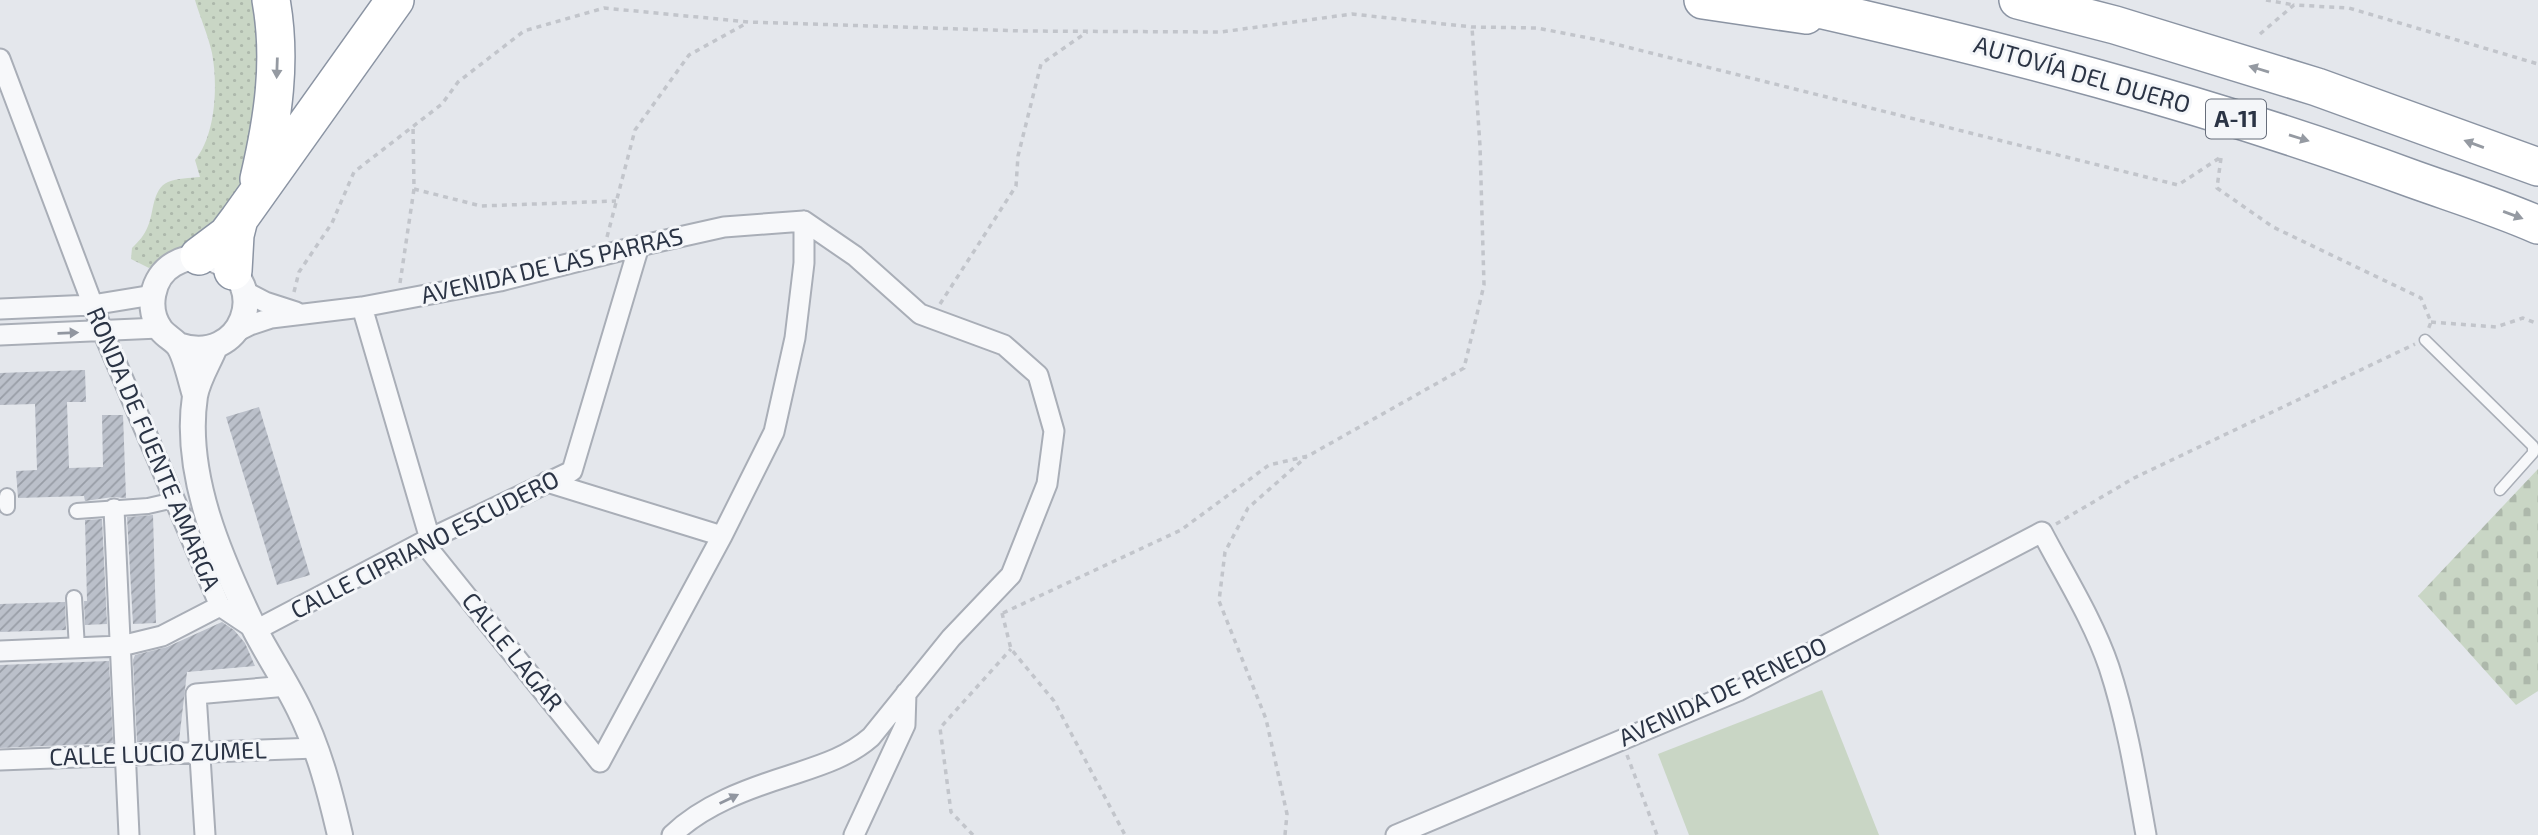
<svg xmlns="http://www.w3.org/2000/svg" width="2538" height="835" font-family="'Exo 2',sans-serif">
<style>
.grass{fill:url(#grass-dots)}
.cemetery{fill:url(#cemetery-stones)}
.garden{fill:#c9d6c5}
.building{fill:url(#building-hatch)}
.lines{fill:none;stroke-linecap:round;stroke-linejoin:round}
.service-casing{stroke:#a9aeb7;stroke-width:13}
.pedestrian-casing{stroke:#a9aeb7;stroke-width:18}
.minor-casing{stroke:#a9aeb7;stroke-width:23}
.tertiary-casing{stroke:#a9aeb7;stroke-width:28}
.motorway-casing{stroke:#8b94a3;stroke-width:40}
.path{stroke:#c2c5cb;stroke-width:3.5;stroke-dasharray:5 5;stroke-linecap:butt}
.service{stroke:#f7f8fa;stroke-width:10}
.pedestrian{stroke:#f7f8fa;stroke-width:14}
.minor{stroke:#f7f8fa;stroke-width:19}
.tertiary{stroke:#f7f8fa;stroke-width:24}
.motorway{stroke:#fff;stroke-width:37}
.oneway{fill:#959aa2}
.oneway2{fill:#9196a0}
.labels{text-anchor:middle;stroke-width:6;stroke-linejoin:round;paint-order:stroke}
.shield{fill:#f4f6f9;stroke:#676e7b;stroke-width:2}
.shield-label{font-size:23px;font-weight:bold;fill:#2b3445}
.street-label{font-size:24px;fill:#2b3445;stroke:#f4f6f9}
</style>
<defs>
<pattern id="grass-dots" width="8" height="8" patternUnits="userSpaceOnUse" patternTransform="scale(1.75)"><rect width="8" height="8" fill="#c9d6c5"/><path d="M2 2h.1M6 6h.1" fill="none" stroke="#adb8ab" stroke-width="1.8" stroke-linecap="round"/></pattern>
<pattern id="cemetery-stones" width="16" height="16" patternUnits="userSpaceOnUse" patternTransform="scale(1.75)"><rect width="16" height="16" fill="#c9d6c5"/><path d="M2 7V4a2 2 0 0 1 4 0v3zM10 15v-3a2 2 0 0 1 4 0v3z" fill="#adb8ab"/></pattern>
<pattern id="building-hatch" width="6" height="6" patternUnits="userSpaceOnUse" patternTransform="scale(1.75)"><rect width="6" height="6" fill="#bbc0ca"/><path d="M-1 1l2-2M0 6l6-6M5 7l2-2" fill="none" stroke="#989da6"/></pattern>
</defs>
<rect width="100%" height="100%" fill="#e4e7ec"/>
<!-- grass -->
<path class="grass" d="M195,0H259L265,49L245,180L232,207L194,245L172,251L149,268L131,259L132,248C139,241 144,236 148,226C154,213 152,189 168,182C177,178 190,178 200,177L195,160C216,135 218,84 212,53C208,35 200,17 195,0Z"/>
<!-- cemetery -->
<path class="cemetery" d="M2538,469V691L2516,705L2418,596Z"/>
<!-- garden -->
<path class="garden" d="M1822,690L1879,835H1689L1658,754Z"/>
<!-- building -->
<path class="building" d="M85,370L86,402H67L69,468L103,467L102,415H123L126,498L113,497L85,501L84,496L18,498L16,471L37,470L35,404L0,405V373Z
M259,407L310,575L277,585L226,417Z
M153,515L156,623L133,624L127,517Z
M102,519L107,624L85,625L84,601H87L85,520Z
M65,602L66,630L0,632V604Z
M222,622L234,630L245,643L255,666L187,672L179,741L137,742L133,660L135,655L167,647Z
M109,661L113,743L0,748V665Z"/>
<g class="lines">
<!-- service casing -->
<g class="service-casing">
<path id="service" d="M2425,340L2533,446V453L2500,490"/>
</g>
<!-- pedestrian casing -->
<g class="pedestrian-casing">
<path id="pedestrian" d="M7,507V496
M77,511L148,506L174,500
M74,598L77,648"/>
</g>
<!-- minor casing -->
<g class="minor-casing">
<path id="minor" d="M0,59L103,332L220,606L256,630L423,542L572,471L639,246
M244,291L265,302L296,312
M362,307L430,539
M0,309L92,305L153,295
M234,333L250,325L271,318L362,307L500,281L639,246L724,227L804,221
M0,335L159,328
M547,482L722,536
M114,509L129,835
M423,542L600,762L722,536L774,432L795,338L804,263V221
M0,651L121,646L162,636L220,606
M0,760L316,748
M205,835L196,694L287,686
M672,835C703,805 747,789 788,776C818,766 847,758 871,737L951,638L1011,575L1047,484L1054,431L1038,375L1004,345L920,314L855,256L804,221
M854,835L905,725L906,693
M1396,835L1738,691L2042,532C2065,576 2093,620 2109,667C2127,722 2136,779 2146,835"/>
</g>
<!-- tertiary casing -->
<g class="tertiary-casing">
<path id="tertiary" d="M178,345C243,367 272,282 215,260C201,254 187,257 174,264C151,277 146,310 161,330C166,336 172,339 177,344C185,353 191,383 195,395
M215,347C209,362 198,379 195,396C183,475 221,560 255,630C269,657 286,682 299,709C319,749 330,792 340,835"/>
</g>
<!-- motorway casing -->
<g class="motorway-casing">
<path id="motorway" d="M1703,0L1806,15
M1779,0C1994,48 2207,103 2413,179C2455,194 2497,207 2538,225
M2018,0L2115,25L2317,87L2538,167
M259,179C273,119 282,61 271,0
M199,256L227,235L239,219L395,0
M233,271L235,235L239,219"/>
</g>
<!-- path -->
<path class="path" d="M2266,0L2294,5
M2260,34L2294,5L2349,8L2538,64
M2221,158L2217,188L2273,227L2421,298L2431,322L2428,330
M414,189L481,206L616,201
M607,237L635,130L689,55L747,23
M400,283L414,189L413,125
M294,292L299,272L332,223L354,172L442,104L458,82L524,31L604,8L749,22L1022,31L1221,32L1352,14L1472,27L1537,28L1599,40L2178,185L2221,157
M940,304L1016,186L1018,156L1041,64L1087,32
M2431,322L2496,327L2523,318L2538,324
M2056,524L2134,478L2415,344
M1002,613L1011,649L1054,701L1125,835
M1003,613L1181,530L1269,465L1308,456L1464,368L1484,285L1480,146L1472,27
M1627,755L1657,835
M973,835L951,812L940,728L1011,649
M1285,835L1287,814L1266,719L1219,601L1225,552L1248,508L1306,457"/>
<!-- service -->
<use href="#service" class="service"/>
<!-- pedestrian -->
<use href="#pedestrian" class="pedestrian"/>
<!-- minor -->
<use href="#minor" class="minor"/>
<!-- tertiary -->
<use href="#tertiary" class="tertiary"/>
<!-- motorway -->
<use href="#motorway" class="motorway"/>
</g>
<!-- one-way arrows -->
<defs><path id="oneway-solid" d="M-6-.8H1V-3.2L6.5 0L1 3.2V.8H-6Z" transform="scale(1.75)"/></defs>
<g class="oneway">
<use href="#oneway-solid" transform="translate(277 68) rotate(92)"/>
<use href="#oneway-solid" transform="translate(2259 69) rotate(-163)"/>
<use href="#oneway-solid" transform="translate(2299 138) rotate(17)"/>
<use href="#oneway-solid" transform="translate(2474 144) rotate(-160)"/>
<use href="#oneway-solid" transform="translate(2513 215) rotate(20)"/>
</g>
<g class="oneway2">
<use href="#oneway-solid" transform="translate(68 333) rotate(-2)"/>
<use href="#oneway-solid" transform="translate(729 799) rotate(-26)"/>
</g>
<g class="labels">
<!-- shield labels -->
<rect class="shield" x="2206" y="99.5" width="60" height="39" rx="5"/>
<g class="shield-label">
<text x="2236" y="127">A-11</text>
</g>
<!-- street labels -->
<g class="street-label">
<text transform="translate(2082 75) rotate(16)" y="8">AUTOVÍA DEL DUERO</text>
<text transform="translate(552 266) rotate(-13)" y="8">AVENIDA DE LAS PARRAS</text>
<text transform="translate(153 449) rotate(67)" y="8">RONDA DE FUENTE AMARGA</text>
<text transform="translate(425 545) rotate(-27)" y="8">CALLE CIPRIANO ESCUDERO</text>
<text transform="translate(512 652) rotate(51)" y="8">CALLE LAGAR</text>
<text transform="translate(1723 692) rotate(-25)" y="8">AVENIDA DE RENEDO</text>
<text transform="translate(158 754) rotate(-2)" y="8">CALLE LUCIO ZUMEL</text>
</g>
</g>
</svg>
